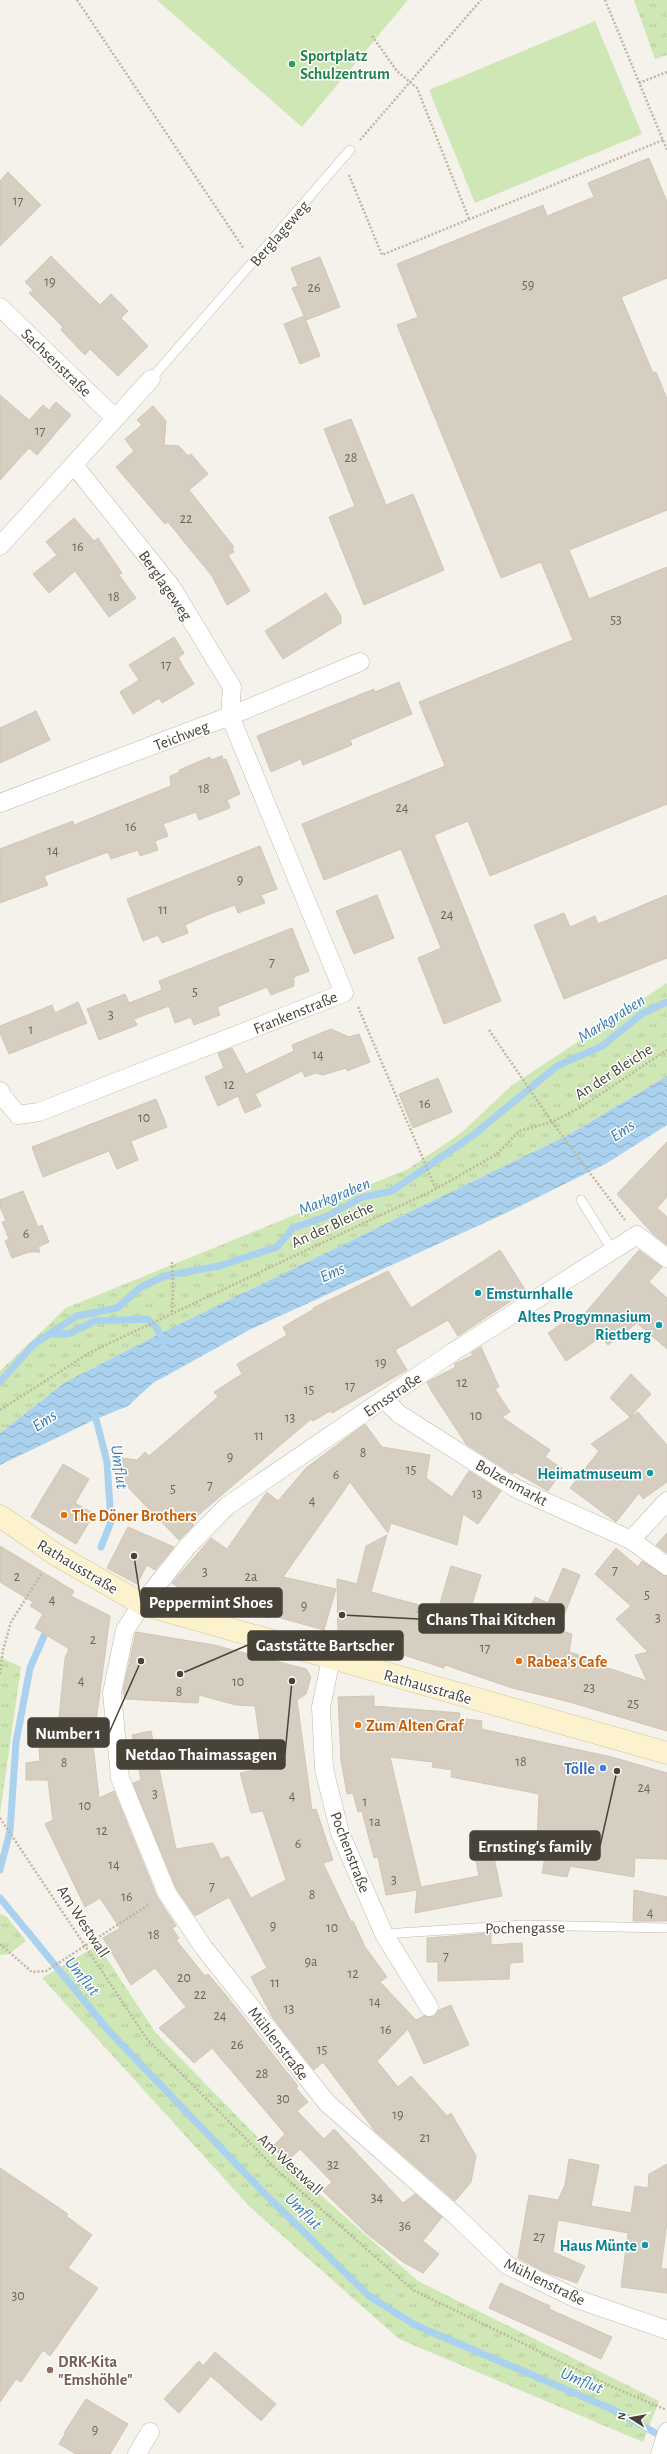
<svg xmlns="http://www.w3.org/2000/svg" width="667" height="2454" font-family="'Alegreya Sans',sans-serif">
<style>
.grass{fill:#cfe7b5}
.park{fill:url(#park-tufts)}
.water{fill:url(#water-waves)}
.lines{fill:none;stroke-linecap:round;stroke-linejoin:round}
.stream{stroke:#aad1ee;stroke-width:7}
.building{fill:#d6cec0;stroke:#d0c6b4}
.lane-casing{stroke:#c0baad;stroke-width:10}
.street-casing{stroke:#c0baad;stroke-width:19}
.secondary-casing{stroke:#d2c59c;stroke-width:23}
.path{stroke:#c1b69f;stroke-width:2.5;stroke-dasharray:2 2;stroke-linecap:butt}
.lane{stroke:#fff;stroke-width:9}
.street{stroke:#fff;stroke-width:18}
.secondary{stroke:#fcf2cd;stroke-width:22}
.leisure-dot{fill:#2e9e5b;stroke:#fff;stroke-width:1.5}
.culture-dot{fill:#0f9aa8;stroke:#fff;stroke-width:1.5}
.food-dot{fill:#e8710a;stroke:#fff;stroke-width:1.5}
.shop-dot{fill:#3f7fe0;stroke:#fff;stroke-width:1.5}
.education-dot{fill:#8d6e63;stroke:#fff;stroke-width:1.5}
.labels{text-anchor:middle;stroke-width:3;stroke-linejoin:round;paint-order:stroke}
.number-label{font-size:14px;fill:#6c665b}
.leisure-label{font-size:16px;font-weight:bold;fill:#27864d;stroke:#fff;text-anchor:start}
.street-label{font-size:16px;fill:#484339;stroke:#fff}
.culture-label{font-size:16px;font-weight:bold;fill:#0d838f;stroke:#fff;text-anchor:end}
.food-label{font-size:16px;font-weight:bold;fill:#c56008;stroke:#fff;text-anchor:start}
.shop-label{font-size:16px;font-weight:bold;fill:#366cbe;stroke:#fff;text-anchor:end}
.education-label{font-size:16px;font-weight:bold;fill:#785e54;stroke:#fff;text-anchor:start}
.water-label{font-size:17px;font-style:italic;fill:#357ab1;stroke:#fff}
.leader{fill:none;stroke:#484339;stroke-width:1.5}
.callout-dot{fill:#484339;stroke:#fff;stroke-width:1.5}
.callout{fill:#484339;stroke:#484339;stroke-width:1.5}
.callout-label{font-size:17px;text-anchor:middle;font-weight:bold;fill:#fff}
</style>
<defs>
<pattern id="park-tufts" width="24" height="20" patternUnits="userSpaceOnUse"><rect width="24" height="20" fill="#cfe7b5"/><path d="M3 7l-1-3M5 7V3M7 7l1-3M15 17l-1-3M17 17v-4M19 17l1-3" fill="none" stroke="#b3c79c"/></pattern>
<pattern id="water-waves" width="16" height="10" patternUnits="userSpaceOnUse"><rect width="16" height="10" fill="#aad1ee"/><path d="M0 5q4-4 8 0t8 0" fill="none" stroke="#8cabc2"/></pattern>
</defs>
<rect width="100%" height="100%" fill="#f4f2ea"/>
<!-- grass -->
<path class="grass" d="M157,0H408L302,127Z
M595,21L642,134L475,203L429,90Z"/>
<!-- park -->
<path class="park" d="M634,0H667V55L655,59Z
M667,983V1076L570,1134L159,1334L64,1383L0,1433V1371L66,1308L408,1169L461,1133L511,1086Z
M0,1657L21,1667L0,1814Z
M0,1914L7,1917L26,1941L9,1954L0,1955Z
M98,1945L155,2032L275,2155L418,2281L659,2401L643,2442L399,2339L250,2207L42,1978Z"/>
<!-- water -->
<path class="water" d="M667,1076V1125L607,1163L506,1213L249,1330L153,1383L128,1406L96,1419L0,1465V1433L64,1383L159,1334L570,1134Z"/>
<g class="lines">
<!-- stream -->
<path class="stream" d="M51,1334H68L95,1321L147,1319L157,1328L163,1342
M0,1382L34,1344L77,1316L117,1308L141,1287L165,1276L219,1266L277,1247L293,1228L325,1217L363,1197L392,1191L472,1136L557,1066L602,1046L643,1013L667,1002
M94,1411L107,1462L111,1522L101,1547
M0,1870L10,1831L16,1742L30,1668L44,1636
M0,1898L109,2031L264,2193L369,2296L415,2325L614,2410L665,2438"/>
</g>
<!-- building -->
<path class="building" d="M649,158L667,202V278L621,297L653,373L656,372L667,399V510L569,550L589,599L667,567V804L490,876L468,821L434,835L501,1001L444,1024L418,958L441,948L401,849L324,880L302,824L445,766L419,702L573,640L541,562L501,578L397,325L418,317L397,264L543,205L547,216L594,197L588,183Z
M8,172L41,205L0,246V181Z
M51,256L100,305L111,294L128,311L121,318L148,346L118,376L90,349L85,355L61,330L63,327L29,293L33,290L25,282Z
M320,257L340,307L306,320L292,288L298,286L291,268Z
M304,316L320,356L300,364L284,324Z
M0,395L29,420L43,405L49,410L56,402L71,415L37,455L29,448L0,480Z
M153,406L166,421L164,445L179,446L188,456L191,454L208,474L189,490L234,547L232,549L234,552L228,555L250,591L227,605L212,576L168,522L165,524L116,467L134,451L125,439L142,425L137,420Z
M351,419L386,505L413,494L444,570L364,605L329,517L355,506L324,429Z
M74,518L94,541L98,538L122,573L119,575L136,598L109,617L75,571L49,593L33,574L57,555L46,542Z
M326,593L341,616V623L283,659L265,631Z
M174,637L184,653L178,658L194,684L162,703L159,698L133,714L120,692L139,680L129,665Z
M399,682L412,714L350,740L352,745L303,765L301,759L271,772L257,736L374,689L375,692Z
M36,711L50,740L0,763V728Z
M222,756L223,760L226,759L240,794L227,800L230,808L199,820L196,812L163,824L168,836L155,841L158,850L140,856L138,850L111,859L108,852L44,876L48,885L0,903V849L73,821L74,825L171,786L170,776L180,772L179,770L210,757L211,760Z
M260,846L277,889L261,895L265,903L238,913L235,905L207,915L185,925L188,933L162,943L158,935L143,941L127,899Z
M377,895L394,938L354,954L336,911Z
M667,895V958L564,999L534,925L564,913L570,927L595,916L598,924Z
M292,928L309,971L294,977V986L271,995L267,987L217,1007L220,1015L194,1025L191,1017L175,1023L169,1006L134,1019L137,1025L99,1040L87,1009L125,994L129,1003L162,990L159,981Z
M78,1002L87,1023L9,1054L0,1033V1026L52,1005L55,1013Z
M331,1029L349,1037L359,1034L370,1062L347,1071L346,1068L323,1075L315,1073L305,1077L302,1071L255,1094L261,1106L245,1113L238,1096L218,1106L205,1077L224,1068L218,1053L232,1048L246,1074L294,1051L292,1045Z
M438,1078L452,1112L413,1128L399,1094Z
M156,1099L167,1127L131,1141L138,1160L117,1169L109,1151L43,1177L32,1147Z
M667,1142V1197L657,1208L667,1217V1245L653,1234L617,1194Z
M23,1191L38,1227L42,1225L49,1242L38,1247L40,1252H29L12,1258L5,1241L9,1239L2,1222L6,1221L0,1207V1200Z
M500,1250L526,1291L458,1336L448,1320L395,1350L407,1370L332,1413L330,1411L313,1421L311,1419L190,1522L194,1525L179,1540L114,1473V1457L137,1460L145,1452L149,1456L218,1397L214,1392L242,1374L237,1364L287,1335L283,1327L314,1309L313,1308L388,1271L411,1308Z
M639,1250L662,1267L649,1282L667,1298V1349L637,1323L608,1345L601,1337L566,1361L548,1333L577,1313L580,1319Z
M481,1347L499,1387L495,1389L510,1412L502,1417L550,1450L545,1457L563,1469L548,1491L515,1472L513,1474L466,1444L432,1392L427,1382L456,1367L454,1364L473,1355L471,1353Z
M631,1374L651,1394L630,1417L610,1398Z
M638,1412L667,1445V1482L643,1499L639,1493L616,1522L570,1488L599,1451L591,1444Z
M365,1424L382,1447L430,1455L426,1478L452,1497L469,1471L501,1491L478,1524L463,1514L457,1545L391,1523L388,1533L350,1482L283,1577L336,1589L324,1630L270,1615L269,1618L256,1615L209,1598L207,1602L187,1586L183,1591L172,1583L211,1538L227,1549L267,1492L278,1501L306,1468Z
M63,1464L89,1479L75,1503L94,1514L76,1544L31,1517Z
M128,1527L174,1547L155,1570L147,1565L137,1584L107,1568Z
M667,1533V1553L656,1545Z
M387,1535L371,1592L438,1610L451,1566L481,1575L471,1608L524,1622L535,1597L548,1603L563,1568L580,1575L558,1630L572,1634L569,1652L579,1655L578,1658L647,1681L635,1655L648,1652L616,1619L631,1606L595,1574L616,1548L638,1567L642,1561L667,1576V1731L566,1701L512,1688L445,1665L444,1668L338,1634L337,1579L357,1584L366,1546Z
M0,1546L74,1591L71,1596L110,1616L93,1744L99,1798L114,1791L157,1897L176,1926L172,1928L179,1938L176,1940L205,1976L208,1974L225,1994L298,2086L296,2088L308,2102L297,2111L324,2139L334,2129L403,2203L415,2194L442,2217L423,2241L439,2254L423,2273L403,2262L366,2233L323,2191L332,2182L300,2149L287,2162L272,2147L285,2134L212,2048L194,2063L159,2028L186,2007L155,1968L131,1985L103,1938L120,1928L100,1898L85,1907L45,1824L53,1820L48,1780H26V1763L40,1761L39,1748H41L45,1727L58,1729L65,1658L69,1649L35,1628L43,1614L30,1606L33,1602L0,1582Z
M136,1632L214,1645L306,1669L311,1677L306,1694L297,1700L312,1810L316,1809L333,1860L323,1863L351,1922L353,1921L365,1947L387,1977L380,1982L416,2020L424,2016H434L439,2010L451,2005L469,2045L424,2064L408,2029L377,2061L398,2087L411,2076L447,2116L451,2113L476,2156L471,2182L455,2201L375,2131L323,2062L314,2070L273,2018L251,1977L267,1968L229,1897L195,1916L176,1888L133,1783L141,1780L132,1735L151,1731L176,1849L213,1843L221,1859L228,1856L251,1898L286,1880L263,1811L251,1813L240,1773L264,1768L255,1706L236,1705L199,1695L198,1703L125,1699L123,1691Z
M374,1696V1706L460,1713L459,1718L482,1721L481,1729L612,1757L667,1773V1859L635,1858L634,1877L570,1866L567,1877L542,1873L547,1847L537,1845L539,1794L451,1777L452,1770L432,1767L433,1762L390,1757L421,1887L479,1876L475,1856L493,1853L502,1896L415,1913L417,1890L386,1895L378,1857L374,1858L362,1811L358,1812L353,1793L347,1794L341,1760L338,1697Z
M634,1890L667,1897V1921H633Z
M491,1933V1945L522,1943L523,1962L510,1963L509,1979L438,1981V1962H427V1938Z
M569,2159L599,2165L591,2206L631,2213L635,2186L648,2188L649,2174L667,2164V2221L661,2269H667V2293L621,2287L628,2233L558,2220L553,2252L585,2266L577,2283L545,2272L518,2258L529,2195L558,2200L565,2185Z
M0,2168L68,2214L66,2216L92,2235L68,2268L98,2288L50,2356L43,2350L21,2382L16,2379L0,2402Z
M500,2283L550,2306L549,2309L612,2337L601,2359L489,2308Z
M215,2352L276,2404L261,2421L211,2376L179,2413L164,2399L199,2361L203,2366Z
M86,2399L128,2424L110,2454H76L59,2444L65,2434L64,2433Z"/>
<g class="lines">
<!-- lane casing -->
<g class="lane-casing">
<path id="lane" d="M151,379L350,150
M581,1200L613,1251
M384,1934L523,1925L667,1928"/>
</g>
<!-- street casing -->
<g class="street-casing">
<path id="street" d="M0,307L115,418
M0,546L151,379
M0,803L230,716L360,662
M0,1091L3,1097L18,1115L39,1112L344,993L230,716L232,687L170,585L74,465
M667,1258L637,1235L453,1352L227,1506L187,1547L142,1604L125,1630L112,1693L120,1778L167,1893L204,1948L327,2103L456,2216L507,2265L577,2299L667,2330
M384,1399L399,1414L517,1489L631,1540L667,1566
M631,1540L667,1501
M331,1659L321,1707L324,1769L340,1833L384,1934L429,2007
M137,2454L150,2432
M660,2454L667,2432"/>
</g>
<!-- secondary casing -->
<g class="secondary-casing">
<path id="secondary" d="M0,1516L55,1554L142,1604L667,1753"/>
</g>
<!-- path -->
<path class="path" d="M77,0L244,249
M605,0L667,150
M372,36L397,71L417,88L469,219
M639,83L667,72
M360,140L481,0
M349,175L382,255L663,140
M358,1007L436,1189
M489,1030L552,1122L625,1220
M172,1262L173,1286L172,1314
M0,1410L89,1353L436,1189L497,1154L519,1131L552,1122L581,1107L667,1050
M417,1613L418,1608
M0,1674L3,1650L11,1622L42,1573
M0,1818L147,2039L279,2172L413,2290L615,2388L667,2410
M0,1944L32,1972L46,1971L150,1904"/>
<!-- lane -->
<use href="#lane" class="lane"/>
<!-- street -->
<use href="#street" class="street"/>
<!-- secondary -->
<use href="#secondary" class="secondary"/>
</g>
<!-- markers -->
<circle class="leisure-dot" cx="292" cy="64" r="4"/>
<g class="culture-dot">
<circle cx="478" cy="1293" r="4"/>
<circle cx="659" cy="1325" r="4"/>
<circle cx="650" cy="1473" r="4"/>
<circle cx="645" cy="2245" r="4"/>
</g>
<g class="food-dot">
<circle cx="64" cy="1515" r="4"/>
<circle cx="519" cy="1661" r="4"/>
<circle cx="358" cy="1725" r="4"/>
</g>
<circle class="shop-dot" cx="603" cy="1768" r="4"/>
<circle class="education-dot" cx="50" cy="2370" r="4"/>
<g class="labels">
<!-- number labels -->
<g class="number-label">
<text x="18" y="205">17</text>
<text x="50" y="286">19</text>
<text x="528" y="289">59</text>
<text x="314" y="292">26</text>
<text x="40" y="435">17</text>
<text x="351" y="462">28</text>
<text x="186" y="523">22</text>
<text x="78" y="551">16</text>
<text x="114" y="601">18</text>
<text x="616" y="624">53</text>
<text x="166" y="669">17</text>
<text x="204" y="793">18</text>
<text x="402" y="812">24</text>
<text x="131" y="831">16</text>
<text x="53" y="855">14</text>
<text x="240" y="884">9</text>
<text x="163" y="914">11</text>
<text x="447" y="919">24</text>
<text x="272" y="966">7</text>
<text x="195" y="996">5</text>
<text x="111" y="1019">3</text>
<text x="31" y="1034">1</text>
<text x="318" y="1059">14</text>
<text x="229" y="1089">12</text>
<text x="425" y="1108">16</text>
<text x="144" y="1122">10</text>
<text x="26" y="1238">6</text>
<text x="381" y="1367">19</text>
<text x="462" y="1387">12</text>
<text x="350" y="1390">17</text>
<text x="309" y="1394">15</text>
<text x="476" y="1420">10</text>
<text x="290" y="1422">13</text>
<text x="259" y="1440">11</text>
<text x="363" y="1457">8</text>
<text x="230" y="1461">9</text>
<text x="411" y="1474">15</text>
<text x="336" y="1479">6</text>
<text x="210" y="1489">7</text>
<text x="173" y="1493">5</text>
<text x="477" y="1498">13</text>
<text x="312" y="1505">4</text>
<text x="615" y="1574">7</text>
<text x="205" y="1576">3</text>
<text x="17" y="1581">2</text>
<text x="251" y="1581">2a</text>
<text x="647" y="1599">5</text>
<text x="52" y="1604">4</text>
<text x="304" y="1610">9</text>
<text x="658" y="1622">3</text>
<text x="93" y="1644">2</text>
<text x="485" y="1652">17</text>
<text x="81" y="1685">4</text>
<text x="238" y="1686">10</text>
<text x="589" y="1692">23</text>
<text x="179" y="1696">8</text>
<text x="633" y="1708">25</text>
<text x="521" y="1766">18</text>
<text x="64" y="1767">8</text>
<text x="644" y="1792">24</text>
<text x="155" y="1798">3</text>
<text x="292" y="1800">4</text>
<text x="365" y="1806">1</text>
<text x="85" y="1810">10</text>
<text x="375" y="1826">1a</text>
<text x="102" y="1835">12</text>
<text x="298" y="1848">6</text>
<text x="114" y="1869">14</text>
<text x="394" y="1884">3</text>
<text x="212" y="1890">7</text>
<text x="312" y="1899">8</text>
<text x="127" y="1901">16</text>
<text x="650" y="1917">4</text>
<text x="273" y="1930">9</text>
<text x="332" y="1932">10</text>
<text x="154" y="1939">18</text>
<text x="446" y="1960">7</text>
<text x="311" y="1966">9a</text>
<text x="353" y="1978">12</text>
<text x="184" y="1982">20</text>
<text x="275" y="1987">11</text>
<text x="200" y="1999">22</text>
<text x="375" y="2006">14</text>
<text x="289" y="2013">13</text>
<text x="220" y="2020">24</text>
<text x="386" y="2034">16</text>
<text x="237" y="2049">26</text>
<text x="322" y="2054">15</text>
<text x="262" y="2078">28</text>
<text x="283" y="2103">30</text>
<text x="398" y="2119">19</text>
<text x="425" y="2142">21</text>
<text x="333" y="2169">32</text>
<text x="377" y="2202">34</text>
<text x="405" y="2230">36</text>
<text x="539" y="2241">27</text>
<text x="18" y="2300">30</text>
<text x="95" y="2434">9</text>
</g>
<!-- leisure labels -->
<g class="leisure-label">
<text x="300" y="61">Sportplatz<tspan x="300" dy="18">Schulzentrum</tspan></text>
</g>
<!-- street labels -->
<g class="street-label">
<text transform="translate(279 233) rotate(-49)" y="6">Berglageweg</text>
<text transform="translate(57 362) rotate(44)" y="6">Sachsenstraße</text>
<text transform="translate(166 585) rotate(55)" y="6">Berglageweg</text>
<text transform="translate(181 735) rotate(-21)" y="6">Teichweg</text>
<text transform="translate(295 1012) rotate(-22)" y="6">Frankenstraße</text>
<text transform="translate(613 1071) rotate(-33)" y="6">An der Bleiche</text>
<text transform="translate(332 1224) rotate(-25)" y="6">An der Bleiche</text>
<text transform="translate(392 1394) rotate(-34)" y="6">Emsstraße</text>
<text transform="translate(512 1482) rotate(29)" y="6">Bolzenmarkt</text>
<text transform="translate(78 1566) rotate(31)" y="6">Rathausstraße</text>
<text transform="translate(428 1686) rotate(16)" y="6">Rathausstraße</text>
<text transform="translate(351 1852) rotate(69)" y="6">Pochenstraße</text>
<text transform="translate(84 1921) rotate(57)" y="6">Am Westwall</text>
<text transform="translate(525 1927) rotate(-1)" y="6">Pochengasse</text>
<text transform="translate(279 2043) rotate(52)" y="6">Mühlenstraße</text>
<text transform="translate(291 2164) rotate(43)" y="6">Am Westwall</text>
<text transform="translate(545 2281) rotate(26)" y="6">Mühlenstraße</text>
</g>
<!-- culture labels -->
<g class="culture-label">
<text x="486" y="1299" text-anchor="start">Emsturnhalle</text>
<text x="651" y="1322">Altes Progymnasium<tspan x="651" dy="18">Rietberg</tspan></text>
<text x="642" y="1479">Heimatmuseum</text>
<text x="637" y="2251">Haus Münte</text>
</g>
<!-- food labels -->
<g class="food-label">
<text x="72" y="1521">The Döner Brothers</text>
<text x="527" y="1667">Rabea's Cafe</text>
<text x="366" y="1731">Zum Alten Graf</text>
</g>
<!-- shop labels -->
<g class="shop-label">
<text x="595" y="1774">Tölle</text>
</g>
<!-- education labels -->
<g class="education-label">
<text x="58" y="2367">DRK-Kita<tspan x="58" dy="18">"Emshöhle"</tspan></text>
</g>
<!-- water labels -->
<g class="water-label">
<text transform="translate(611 1018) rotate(-32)" y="6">Markgraben</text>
<text transform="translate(622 1130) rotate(-33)" y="6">Ems</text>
<text transform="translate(334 1196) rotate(-22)" y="6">Markgraben</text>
<text transform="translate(332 1272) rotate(-25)" y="6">Ems</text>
<text transform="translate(44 1420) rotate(-33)" y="6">Ems</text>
<text transform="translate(120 1467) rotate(82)" y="6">Umflut</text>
<text transform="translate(83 1976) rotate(51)" y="6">Umflut</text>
<text transform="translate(304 2211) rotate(45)" y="6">Umflut</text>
<text transform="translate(582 2380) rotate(23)" y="6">Umflut</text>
</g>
</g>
<!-- callouts -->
<path class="leader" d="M134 1556L141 1602M342 1615L419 1619M180 1674L248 1645M141 1661L109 1733M292 1681L285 1754M617 1771L600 1846"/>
<g class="callout-dot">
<circle cx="134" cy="1556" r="4"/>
<circle cx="342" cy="1615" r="4"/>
<circle cx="180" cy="1674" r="4"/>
<circle cx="141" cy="1661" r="4"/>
<circle cx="292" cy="1681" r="4"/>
<circle cx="617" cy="1771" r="4"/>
</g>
<g class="callout">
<rect x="141" y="1588" width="141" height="29" rx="4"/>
<rect x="419" y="1604" width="145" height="29" rx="4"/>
<rect x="248" y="1631" width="155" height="29" rx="4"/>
<rect x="28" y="1718" width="81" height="29" rx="4"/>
<rect x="117" y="1740" width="168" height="29" rx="4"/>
<rect x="470" y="1831" width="130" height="29" rx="4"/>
</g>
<g class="callout-label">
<text x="211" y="1608">Peppermint Shoes</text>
<text x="491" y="1625">Chans Thai Kitchen</text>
<text x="325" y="1651">Gaststätte Bartscher</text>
<text x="68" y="1739">Number 1</text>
<text x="201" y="1760">Netdao Thaimassagen</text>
<text x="535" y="1852">Ernsting's family</text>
</g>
<!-- north arrow -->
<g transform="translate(631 2418) rotate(281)" stroke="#ffffff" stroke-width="3" paint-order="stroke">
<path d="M0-3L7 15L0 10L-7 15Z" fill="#484339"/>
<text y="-6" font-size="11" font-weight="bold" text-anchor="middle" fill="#484339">N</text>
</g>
</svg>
